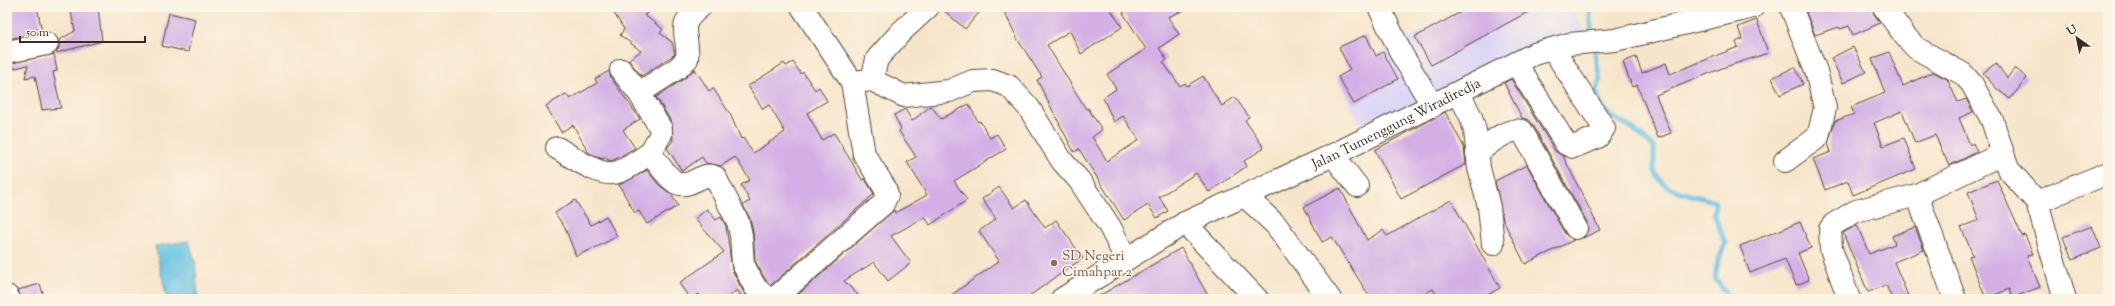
<svg xmlns="http://www.w3.org/2000/svg" width="2115" height="306" font-family="'Sorts Mill Goudy',serif">
<style>
.built{fill:#dcd6f6}
.water{fill:#65c1e3;stroke:#507680}
.lines{fill:none;stroke-linecap:round;stroke-linejoin:round}
.stream{stroke:#65c1e3;stroke-width:5}
.building{fill:#d3afe6}
.minor-casing{stroke:#574638;stroke-width:24}
.minor{stroke:#fff;stroke-width:22}
.education-dot{fill:#8d6e63;stroke:#fcf5e5;stroke-width:1.5}
.labels{text-anchor:middle;stroke-width:3;stroke-linejoin:round;paint-order:stroke}
.street-label{font-size:14px;fill:#3b2a1e;stroke:#fcf5e5}
.education-label{font-size:14px;fill:#785e54;stroke:#fcf5e5;text-anchor:start}
</style>
<rect width="100%" height="100%" fill="#fcf5e5"/>
<filter id="ink" filterUnits="userSpaceOnUse"><feTurbulence type="fractalNoise" baseFrequency=".025" numOctaves="2"/><feDisplacementMap in="SourceGraphic" scale="8" xChannelSelector="R" yChannelSelector="G"/><feConvolveMatrix kernelMatrix="1 2 1 2 8 2 1 2 1" color-interpolation-filters="sRGB"/></filter>
<filter id="wash" filterUnits="userSpaceOnUse"><feTurbulence type="fractalNoise" baseFrequency=".012" numOctaves="4" result="noise"/><feDisplacementMap in="SourceGraphic" scale="16" xChannelSelector="R" yChannelSelector="G"/><feGaussianBlur stdDeviation="0.9" result="paint"/><feColorMatrix in="noise" values="0 0 0 0 0 0 0 0 0 0 0 0 0 0 0 0 0 1.4 0 .05"/><feComposite in="paint" operator="in"/></filter>
<g filter="url(#wash)">
<rect width="100%" height="100%" fill="#f7e5cb"/>
<!-- built -->
<path class="built" d="M1466,7H1572L1593,46L1516,63L1364,133L1336,76Z"/>
<!-- water -->
<path class="water" d="M189,241L195,261L198,299H167L155,246Z"/>
<g class="lines">
<!-- stream -->
<path class="stream" d="M1589,7L1592,37
M1594,47L1600,81L1596,91L1600,103L1609,115L1632,128L1654,147C1655,154 1652,166 1655,172C1664,194 1695,194 1715,202L1714,214L1725,243L1717,265L1715,278L1730,299"/>
</g>
<g id="blocks">
<!-- building -->
<path class="building" d="M7,7H37L42,32L9,39Z
M70,7H98L102,41L56,53L59,48V40L75,31Z
M610,7H657L644,15L663,29L660,33L672,42L675,54L642,76L628,60L641,51L620,35L624,29Z
M940,7H984L965,29Z
M1002,7H1109L1122,27L1081,54L1070,31L1047,45L1086,109L1088,108L1102,130L1092,137L1107,161L1139,140L1123,116L1114,122L1103,98L1116,89L1107,74L1146,49L1123,13L1133,7H1192L1168,17L1179,34L1159,48L1167,60L1163,62L1180,86L1185,83L1187,86L1203,76L1222,106L1235,97L1249,117L1245,120L1264,148L1244,161L1247,166L1209,192L1196,173L1159,197L1168,211L1157,218L1148,205L1124,220L1079,149L1074,152L1037,80L1042,77L1018,40Z
M1470,7H1537L1431,65L1415,37Z
M1819,7H1872L1874,14L1880,23L1853,35L1849,26L1840,29L1839,27L1815,35L1806,12Z
M169,13L195,19L188,52L162,46Z
M1757,20L1768,53L1725,67L1656,95L1671,133L1658,138L1637,85L1632,87L1623,62L1636,57L1642,73L1666,63L1670,74L1738,47L1736,42L1742,39L1738,27Z
M1366,35L1376,56L1383,52L1398,79L1354,104L1338,77L1350,70L1339,47Z
M1853,47L1866,72L1843,83L1831,58Z
M1889,52L1903,86L1933,72L1947,79L1958,102L1966,99L1973,112L1959,118L1970,145L1973,143L1977,152L1949,166L1935,135L1915,143L1902,111L1874,123L1883,146L1904,138L1916,169L1853,195L1848,181L1825,190L1813,159L1831,152L1828,143L1835,121L1854,114L1851,107L1885,93L1872,59Z
M54,54L57,71L53,72L61,108L42,110L35,76L25,78L28,65L7,70V64Z
M793,62L801,74L803,72L815,90L819,87L827,101L807,113L822,140L834,133L863,181L865,179L874,194L771,285L765,279L755,261L753,232L750,219L743,205L750,201L741,185L750,180L735,157L721,166L706,163L702,157L682,171L667,148L673,141L672,123L656,97L685,78L695,69L709,91L713,88L730,114L741,139L743,138L753,153L785,132L769,105L763,109L748,86L784,63L786,66Z
M1996,63L2007,78L2015,68L2027,78L2010,99L1997,89L1983,73Z
M1795,67L1803,84L1780,95L1772,78Z
M609,71L611,78L640,119L623,130L635,148L612,161L608,160L606,157L603,159L589,153L573,125L561,132L546,106L566,94L570,99L597,83L595,79Z
M1511,79L1555,151L1563,156L1600,230L1583,238L1588,229L1587,222L1533,125L1529,120L1522,118L1504,83Z
M969,104L978,122L980,121L990,138L997,134L1006,149L954,181L967,200L930,225L925,217L891,236L911,263L888,281L874,262L844,281L862,299H793L894,210L895,213L927,195L907,162L916,157L899,131L901,129L894,115L905,109L912,121L931,106L941,119Z
M1445,112L1464,147L1466,164L1401,199L1375,150Z
M1527,165L1565,234L1574,240L1525,264L1503,220L1495,181Z
M647,170L659,185L671,194L678,206L647,224L639,211L635,213L619,185Z
M1997,180L2022,236L2025,235L2033,254L2027,256L2040,287L2012,298L2009,289L1986,299L1969,256L1973,255L1961,227L1979,220L1968,192Z
M999,187L1014,208L1026,200L1045,228L1056,220L1083,258L1025,299H946L999,261L979,231L996,219L982,199Z
M1340,188L1367,240L1383,230L1387,236L1451,200L1500,288L1480,299H1439L1433,289L1417,299H1371L1332,237L1322,242L1304,207Z
M575,200L591,225L606,216L617,236L599,246L576,256L565,228L555,213Z
M707,209L716,220L721,217L726,226L732,270L744,293L750,299H744L737,290L726,299H702L699,294L690,299L679,283L724,252L695,219Z
M1800,222L1811,248L1798,253L1809,280L1796,285L1785,259L1750,273L1740,246Z
M1857,225L1869,254L1895,244L1892,236L1915,227L1924,250L1894,262L1908,296L1901,299H1892L1886,285L1868,292L1843,233Z
M2092,226L2101,248L2072,260L2063,237Z
M1181,248L1210,299H1094Z
M40,284L44,297L21,299L18,290Z"/>
</g>
</g>
<g filter="url(#ink)">
<use href="#blocks" fill-opacity="0" stroke="#574638" stroke-width="1"/>
<g class="lines">
<!-- minor casing -->
<g class="minor-casing">
<g id="minor">
<path d="M802,7L852,82L872,80L904,96L949,91L973,81L993,80L1009,86L1029,108L1062,161L1079,180L1110,227L1126,259"/>
<path d="M1379,7L1402,55L1433,106"/>
<path d="M1884,7L1905,36L1916,48L1963,74L1972,84L1992,120L2008,169L2037,202L2065,299"/>
<path d="M7,52L47,44"/>
<path d="M1516,63L1566,144L1573,147L1598,137L1604,128L1553,49"/>
<path d="M621,70L639,93L661,129V134L650,153C657,162 665,175 675,182C690,191 702,170 715,177L738,222L741,235L743,264L755,287L768,299"/>
<path d="M872,80L877,59L901,32L928,7"/>
<path d="M639,93L678,68L687,59C690,33 674,28 700,7"/>
<path d="M1459,93L1471,117L1475,131L1479,168L1489,207L1493,244"/>
<path d="M557,148C571,156 598,176 614,173C626,171 639,160 650,153"/>
<path d="M1477,153C1489,144 1507,127 1522,131L1576,228"/>
<path d="M1333,155L1357,186"/>
<path d="M1785,161L1818,137L1825,108L1816,71L1791,7"/>
<path d="M1917,195L1955,299"/>
<path d="M1246,197L1276,225L1330,299"/>
<path d="M2037,202L2108,173"/>
<path d="M1185,223L1257,299"/>
<path d="M7,296L9,299"/>
<path d="M774,299L883,204L887,195L885,188L864,154L852,82"/>
<path id="s1" d="M1062,299L1185,223L1333,155L1534,54L1569,44L1615,40L1753,7"/>
<path d="M1849,299L1831,249L1830,229L1834,224L1856,211L1917,195L2002,154"/>
</g>
</g>
<!-- minor -->
<use href="#minor" class="minor"/>
</g>
</g>
<!-- markers -->
<circle class="education-dot" cx="1054" cy="263" r="4"/>
<g class="labels">
<!-- street labels -->
<g class="street-label">
<text dy="5" stroke="none"><textPath href="#s1" startOffset="378">Jalan Tumenggung Wiradiredja</textPath></text>
</g>
<!-- education labels -->
<g class="education-label">
<text x="1062" y="260">SD Negeri<tspan x="1062" dy="16">Cimahpar 2</tspan></text>
</g>
</g>
<!-- margin -->
<rect width="2115" height="306" fill="none" stroke="#fcf5e5" stroke-width="24"/>
<!-- north arrow -->
<g transform="translate(2077 38) rotate(327)" stroke="#fcf5e5" stroke-width="3" paint-order="stroke">
<path d="M0-3L7 15L0 10L-7 15Z" fill="#3b2a1e"/>
<text y="-6" font-size="11" font-weight="bold" text-anchor="middle" fill="#3b2a1e">U</text>
</g>
<!-- scale -->
<path d="M20 36v6h125v-6" fill="none" stroke="#3b2a1e" stroke-width="2"/>
<text x="26" y="36" font-size="12" fill="#3b2a1e" stroke="#fcf5e5" stroke-width="3" paint-order="stroke">50 m</text>
</svg>
